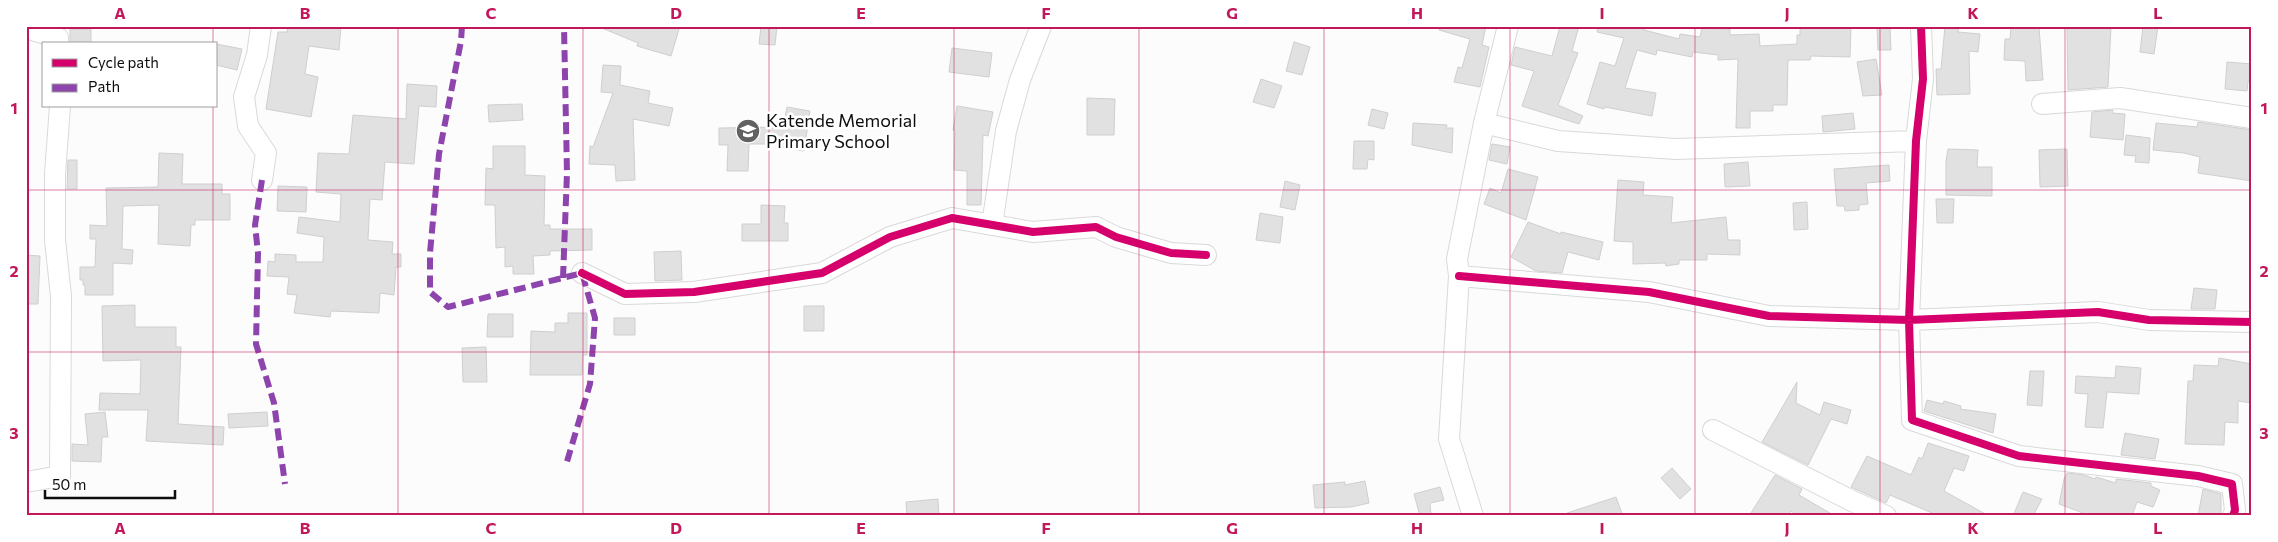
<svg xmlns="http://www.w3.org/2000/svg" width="2278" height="542" font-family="Commissioner,sans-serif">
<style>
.building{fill:#e1e1e1;stroke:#cfcfcf}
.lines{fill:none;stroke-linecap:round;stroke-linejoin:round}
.minor-casing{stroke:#d9d9d9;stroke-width:22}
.minor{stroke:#fff;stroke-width:20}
.quiet{stroke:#8e44ad;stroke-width:6;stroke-dasharray:12 6;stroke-linecap:butt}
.cycleway-casing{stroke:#fff;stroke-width:11}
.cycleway{stroke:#d6006c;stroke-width:8}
.grid{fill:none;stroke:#c2185b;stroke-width:1;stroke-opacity:0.55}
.labels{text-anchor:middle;stroke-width:5;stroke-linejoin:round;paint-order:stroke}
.poi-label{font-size:18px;fill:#0d0d0e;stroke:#fff;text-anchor:start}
.neatline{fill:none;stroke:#c2185b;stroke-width:2}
.grid-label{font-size:16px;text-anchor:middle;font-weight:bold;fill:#c2185b}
</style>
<rect width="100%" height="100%" fill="#fcfcfc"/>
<!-- building -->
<path class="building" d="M288,26H341L339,50L309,46L305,74L318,77L311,117L266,109L278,32H287Z
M597,26H680L671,56L637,46L638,43Z
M761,26H777L775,45L759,44Z
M1440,26H1486L1482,45L1489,47L1480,87L1454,82L1458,67L1462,68L1470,39L1439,30Z
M1560,26H1579L1572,51L1578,53L1558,105L1583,116L1579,124L1522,106L1534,71L1511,65L1515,47L1552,56Z
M1598,26H1645L1644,30L1679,39L1680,34L1700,37L1702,28L1730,29V35L1759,34L1760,46L1797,44V35H1800V26L1851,27L1850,57L1811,56L1810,60H1788L1787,105H1773V111H1750V128H1736L1738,59L1718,60V55L1693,52L1692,57L1657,50L1656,55L1637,50L1625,88L1656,93L1652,116L1605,107L1604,109L1587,104L1600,62L1615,66L1624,38L1597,32Z
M1877,26H1890L1891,50H1878Z
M1945,26L1959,27L1958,32L1980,34L1978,52L1969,51L1970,94L1937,95L1936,69H1941Z
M2011,26L2039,27L2043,80L2026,81L2025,61L2004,60L2005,39H2010Z
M2089,26L2111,27L2108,87L2068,90L2067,28H2089Z
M2143,26H2158L2154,54L2140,52Z
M70,29H91V44H70Z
M1294,42L1310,47L1302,75L1286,71Z
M216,44L242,49L237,70L216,65Z
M952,48L992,53L989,77L949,72Z
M1876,59L1882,95L1863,96L1857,62Z
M2227,62L2252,64V82L2248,81L2247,91L2225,89Z
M603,65L621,66L620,85L650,91L648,103L673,108L669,126L633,119L635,180L616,181L615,165L589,164L590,146L593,147L613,93L601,92Z
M1261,79L1282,86L1274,108L1253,102Z
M407,84L437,86L436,107L419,106L414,164L385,162L382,200L370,199L368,240L393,242L392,254H401V267H396L394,295L380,293L379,313L331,311L330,317L294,313L297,295L287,294L289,277L267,276L268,261L275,262V254L296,255V262H323L324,237L297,233L299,217L340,222L341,194L316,192L318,153L349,154L353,115L406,119Z
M1087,98L1115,99L1114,135H1087Z
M522,104L523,120L489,122L488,105Z
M957,106L993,112L988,136L983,135L981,205H967V171L954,170L955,131L953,130Z
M787,107L810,111L804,151L780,147L781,144H749L748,171H727L728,145H719V128L783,127Z
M1372,109L1388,113L1384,129L1368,125Z
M2113,110L2112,113L2125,114L2123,140L2090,137L2092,112Z
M1853,113L1855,129L1823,132L1822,116Z
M2198,122L2252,130V181L2198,173L2200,157L2184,153L2153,150L2156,123L2197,127Z
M1413,123L1447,125L1446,128H1453L1452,153L1412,145Z
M2126,135L2150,138L2149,163L2135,162L2136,156L2124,155Z
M1354,141H1374V160L1368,159L1367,169H1353Z
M1492,144L1510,147L1507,164L1489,160Z
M493,146H525V175L545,176L544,225H550V229H592V250L550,251V255L533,256L534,274H513V266L505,267V247L496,248L495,205H485L486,168L493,169Z
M1948,149L1978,150L1977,167H1992V196L1946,195V161Z
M2067,149L2068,186L2040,187L2039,150Z
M159,153L183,154L182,184H222V194H230V220H195V225H191L190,246L158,244L159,205L123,206L122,249L133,250L132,264L113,263V295H85V285H83V280H80V267H95L96,239H90V225L107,226L106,188L158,187Z
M68,160H77V189H67Z
M1748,162L1750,186L1725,187L1724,164Z
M1889,165L1890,181L1866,183L1868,204L1859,205V210L1845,211L1844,206H1837L1834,169Z
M1508,169L1538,177L1526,220L1484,204L1490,188L1501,193Z
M1618,180L1644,182L1643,195L1673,197L1671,223L1726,217L1728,240H1740V255L1707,254V260H1679V264L1666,266L1665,263L1633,264V242L1614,241Z
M1285,181L1300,185L1295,210L1280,207Z
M278,186L307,187L306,212L277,211Z
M1936,199H1954L1953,223H1937Z
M1807,202L1808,229L1794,230L1793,203Z
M761,205L785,206L784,223H788V241H742V224H761Z
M1260,213L1283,217L1280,243L1256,240Z
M1528,222L1561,234V232L1603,242L1599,260L1568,252L1562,273L1536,271L1511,257Z
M681,251L682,280L655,281L654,252Z
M26,255L40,256L38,304H26Z
M2194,288L2217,290L2215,309H2191Z
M135,305V327H176V347H181L178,424L224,427L223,445L146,441L148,410H99L100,393L140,394L141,360L103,361L102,306Z
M804,306H824V331H804Z
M568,313H587V355H583L582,375H530L531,331L555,332V323H568Z
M488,314H513V337H487Z
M614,318H635V335H614Z
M486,347L487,382H463L462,348Z
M2219,358L2252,364V403L2238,401V423L2225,422L2224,445L2185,444L2188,381H2193L2194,365L2218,366Z
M2116,366L2141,368L2139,394L2107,392L2103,428L2085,427L2088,394L2075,393L2076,376L2115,378Z
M2030,371H2044L2042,406L2027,405Z
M1797,382L1796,403L1820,415L1824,402L1851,410L1847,424L1831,419L1808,465L1762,442Z
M1927,400L1943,404L1944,401L1961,406L1960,409L1996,414L1993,433L1924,411Z
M105,412L108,437H102L101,462L72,461V444L88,445L85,414Z
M267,412L268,426L229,428L228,414Z
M2125,433L2159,439L2155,459L2121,455Z
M1928,443L1969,456L1964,471L1954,468L1944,491L1989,516H1939L1890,495L1886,503L1851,487L1867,456L1911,475L1919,457L1922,459Z
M1672,468L1691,489L1680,499L1661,478Z
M2067,473L2084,475L2095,479L2096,477L2116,483V479L2151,483V486L2160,490L2153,507L2137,502L2132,516H2091L2059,504L2064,479Z
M1775,475L1802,489L1799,495L1835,516H1799L1791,511L1788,516H1749Z
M1365,481L1369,503L1351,507L1315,508L1313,485L1345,482V485Z
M1440,487L1444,500L1430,503L1431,516H1420L1414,494Z
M2203,489L2221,494V516H2198Z
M2023,492L2042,499L2033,516H2013Z
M1616,497L1623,516H1568L1567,513Z
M938,499L939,516H907L906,502Z"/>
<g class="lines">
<!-- minor casing -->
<g class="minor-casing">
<path id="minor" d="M261,26L257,55L244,97L248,126L266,153L262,180
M1921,26L1923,79L1916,141L1909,320L1912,420L2019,456L2198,476L2232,484L2235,510L2233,516
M26,28L58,38V44
M2042,104L2120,98L2252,118
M1484,123L1558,141L1676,149L1916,141
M992,225L1006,131L1020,80L1041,26
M582,273L625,294L694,292L822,273L890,237L952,218L1033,232L1096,227L1116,237L1171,253L1206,255
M1459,276L1649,292L1769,316L1909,320L2098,312L2149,320L2252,322
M1713,430L1852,501L1886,516
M26,482L60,476L61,296L55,240V174L60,106
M1473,516L1449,439L1459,276L1457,259L1484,123L1508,26"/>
</g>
<!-- minor -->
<use href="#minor" class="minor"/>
<!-- quiet -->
<path class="quiet" d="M462,26L461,41L439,154L430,253V292L448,307L582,273L595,318L590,384L566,465
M262,180L255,225L258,253L256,344L274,403L285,484
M563,278L567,173L564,26"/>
<!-- cycleway casing -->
<g class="cycleway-casing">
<path id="cycleway" d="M1921,26L1923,79L1916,141L1909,320L1912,420L2019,456L2198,476L2232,484L2235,510L2233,516
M582,273L625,294L694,292L822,273L890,237L952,218L1033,232L1096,227L1116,237L1171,253L1206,255
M1459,276L1649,292L1769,316L1909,320L2098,312L2149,320L2252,322"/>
</g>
<!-- cycleway -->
<use href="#cycleway" class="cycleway"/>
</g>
<!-- grid -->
<path class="grid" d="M213,26V44M398,26V516M583,26V516M769,26V516M954,26V516M1139,26V516M1324,26V516M1510,26V516M1695,26V516M1880,26V516M2065,26V516M213,106V516M26,190H2252M26,352H2252"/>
<!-- icons -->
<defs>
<g id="school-disc" transform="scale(1.25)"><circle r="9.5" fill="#616161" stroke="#fff"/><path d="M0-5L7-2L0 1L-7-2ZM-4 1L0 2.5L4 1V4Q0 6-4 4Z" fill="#fff"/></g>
</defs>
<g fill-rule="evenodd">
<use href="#school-disc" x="748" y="131"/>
</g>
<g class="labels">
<!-- poi labels -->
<g class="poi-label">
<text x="766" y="127">Katende Memorial<tspan x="766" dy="21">Primary School</tspan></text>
</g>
</g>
<!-- border -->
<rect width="2278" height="542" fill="none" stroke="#ffffff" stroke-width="55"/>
<!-- legend -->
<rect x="42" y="42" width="175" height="65" fill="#ffffff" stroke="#9e9e9f"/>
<rect x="52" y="59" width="25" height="8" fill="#d6006c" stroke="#9e9e9f"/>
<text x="88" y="68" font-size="15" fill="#0d0d0e">Cycle path</text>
<rect x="52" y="84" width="25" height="8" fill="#8e44ad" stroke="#9e9e9f"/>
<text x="88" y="92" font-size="15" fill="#0d0d0e">Path</text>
<!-- scale -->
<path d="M45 490v8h130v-8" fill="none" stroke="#0d0d0e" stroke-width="2.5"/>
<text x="52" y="490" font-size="15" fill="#0d0d0e" stroke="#ffffff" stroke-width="4" paint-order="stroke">50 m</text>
<rect x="28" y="28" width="2222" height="486" class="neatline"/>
<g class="grid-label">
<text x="120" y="19">A</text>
<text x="305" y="19">B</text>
<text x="491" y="19">C</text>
<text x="676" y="19">D</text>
<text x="861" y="19">E</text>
<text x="1046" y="19">F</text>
<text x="1232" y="19">G</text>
<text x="1417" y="19">H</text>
<text x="1602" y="19">I</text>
<text x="1787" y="19">J</text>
<text x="1973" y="19">K</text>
<text x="2158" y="19">L</text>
<text x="14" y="114">1</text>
<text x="2264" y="114">1</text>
<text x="14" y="277">2</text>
<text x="2264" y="277">2</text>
<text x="14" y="439">3</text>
<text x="2264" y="439">3</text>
<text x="120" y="534">A</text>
<text x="305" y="534">B</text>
<text x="491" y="534">C</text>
<text x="676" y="534">D</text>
<text x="861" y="534">E</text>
<text x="1046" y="534">F</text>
<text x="1232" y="534">G</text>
<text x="1417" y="534">H</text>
<text x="1602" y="534">I</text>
<text x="1787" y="534">J</text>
<text x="1973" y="534">K</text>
<text x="2158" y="534">L</text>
</g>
</svg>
